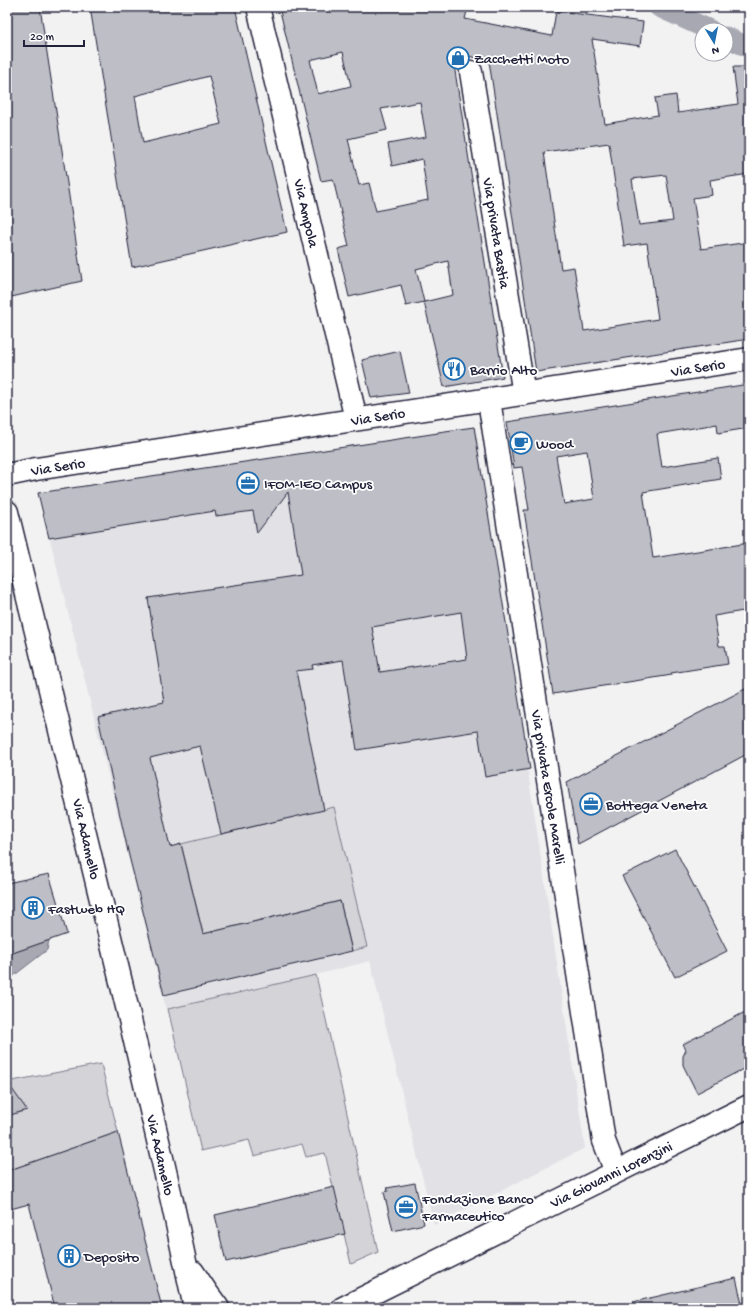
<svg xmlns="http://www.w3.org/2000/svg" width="756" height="1315" font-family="'Gochi Hand',sans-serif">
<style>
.built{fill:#e2e2e6}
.green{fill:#d3d3d8;stroke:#7a7a8a}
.water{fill:#a8a8b2;stroke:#727282}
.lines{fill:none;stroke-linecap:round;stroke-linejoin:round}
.canal{stroke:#a8a8b2;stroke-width:21}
.building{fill:#bebec6;stroke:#22223b;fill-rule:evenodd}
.minor-casing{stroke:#22223b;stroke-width:25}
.minor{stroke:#fff;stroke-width:22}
.labels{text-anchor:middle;stroke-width:3.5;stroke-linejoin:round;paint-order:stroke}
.poi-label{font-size:15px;fill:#22223b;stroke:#fff;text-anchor:start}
.street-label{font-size:15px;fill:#22223b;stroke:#fff}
</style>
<rect width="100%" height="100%" fill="#f2f2f3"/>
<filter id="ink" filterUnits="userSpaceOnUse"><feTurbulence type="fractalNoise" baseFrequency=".025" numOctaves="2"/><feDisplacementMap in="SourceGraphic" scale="8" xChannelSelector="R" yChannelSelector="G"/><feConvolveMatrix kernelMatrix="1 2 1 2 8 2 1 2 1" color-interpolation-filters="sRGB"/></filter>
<g filter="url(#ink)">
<!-- built -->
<path class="built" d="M476,428L585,1148L434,1225L370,961L167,1013L39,495Z"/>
<!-- green -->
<path class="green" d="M334,807L367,947L352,951L340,901L203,934L181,844Z
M316,975L378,1252L351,1264L325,1153L306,1157L302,1144L254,1156L249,1140L201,1151L168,1009Z
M101,1064L118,1132L7,1171V1082Z"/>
<!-- water -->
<path class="water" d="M49,940L47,950L7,981V955Z"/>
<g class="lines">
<!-- canal -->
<path class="canal" d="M659,7L710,30
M726,37L748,47"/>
</g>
<!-- building -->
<path class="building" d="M7,7H40L82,281L7,298Z
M90,7H235L287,232L132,267ZM209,76L221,124L143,143L135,96Z
M279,7H468L465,19L552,36L556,11L643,22L640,46L592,39L605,124L658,115L655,98L676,95L678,113L738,104L733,67H749V174L710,180L712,195L693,198L701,249L749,242V339L536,372L489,61L452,52L503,377L444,387L424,302L406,306L401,285L349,297L338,249L349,246L333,179L321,181ZM343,52L351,86L318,94L310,60ZM420,102L426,137L388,144L392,166L422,159L428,200L376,211L369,183L359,185L348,139L387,130L381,109ZM609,143L624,246L647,243L658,319L584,331L574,267L561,269L544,152ZM666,175L673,221L639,225L632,179ZM448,261L453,295L424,302L416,269Z
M400,351L409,393L371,398L362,360Z
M749,384V428L718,433L717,424L657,434L662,467L718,458L721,479L643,492L653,558L749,543V610L714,616L719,646H725L728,664L671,673L672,675L553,694L524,510H529L522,467L514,468L507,422ZM587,451L594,499L564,504L556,456Z
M474,427L530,769L485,777L478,731L357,750L343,660L312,665L313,669L296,671L324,810L221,834L200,746L150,758L170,847L181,844L203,934L340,901L352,951L164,995L129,856L98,717L164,702L148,598L301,575L288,492L257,533L253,511L216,516L215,511L49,538L38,493L438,433V432ZM461,612L467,659L380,672L372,627Z
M749,687V753L578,844L567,782Z
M675,849L727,951L675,977L622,876Z
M49,874L67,934L7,955V883Z
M749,1010V1066L697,1093L683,1065V1056L686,1050L683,1044Z
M7,1082L27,1110L7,1116Z
M118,1132L162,1308H55L29,1204L7,1210V1171Z
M415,1183L424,1224L393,1231L384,1192L388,1191L387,1188Z
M334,1187L345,1234L226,1262L215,1215Z
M736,1278L743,1308H634L633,1302Z"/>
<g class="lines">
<!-- minor casing -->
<g class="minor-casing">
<path id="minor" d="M258,7L356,419
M471,72L524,394
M489,400L604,1141L616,1172
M7,475L36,469L749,359
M7,512L128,1011L172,1201L195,1308
M193,1272L207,1293L218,1308
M343,1308L749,1106"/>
</g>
<!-- minor -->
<use href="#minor" class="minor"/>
</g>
</g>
<!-- icons -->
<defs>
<g id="shop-ring" transform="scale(1.15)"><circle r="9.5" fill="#fff" stroke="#1f6fb2" stroke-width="1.5"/><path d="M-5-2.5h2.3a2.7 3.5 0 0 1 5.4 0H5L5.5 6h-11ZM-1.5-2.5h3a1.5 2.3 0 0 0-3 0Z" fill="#1f6fb2"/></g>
<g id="restaurant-ring" transform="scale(1.15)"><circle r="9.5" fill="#fff" stroke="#1f6fb2" stroke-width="1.5"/><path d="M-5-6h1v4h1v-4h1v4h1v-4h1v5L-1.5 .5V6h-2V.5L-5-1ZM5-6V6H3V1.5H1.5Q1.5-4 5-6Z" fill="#1f6fb2"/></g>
<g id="cafe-ring" transform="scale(1.15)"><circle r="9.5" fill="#fff" stroke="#1f6fb2" stroke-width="1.5"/><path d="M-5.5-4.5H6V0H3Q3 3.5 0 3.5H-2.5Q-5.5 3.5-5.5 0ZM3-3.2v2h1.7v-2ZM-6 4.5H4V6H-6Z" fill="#1f6fb2"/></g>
<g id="office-ring" transform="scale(1.15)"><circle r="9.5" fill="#fff" stroke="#1f6fb2" stroke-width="1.5"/><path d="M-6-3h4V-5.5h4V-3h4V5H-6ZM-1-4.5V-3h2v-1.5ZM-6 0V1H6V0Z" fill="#1f6fb2"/></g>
<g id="building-ring" transform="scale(1.15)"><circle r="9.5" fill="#fff" stroke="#1f6fb2" stroke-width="1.5"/><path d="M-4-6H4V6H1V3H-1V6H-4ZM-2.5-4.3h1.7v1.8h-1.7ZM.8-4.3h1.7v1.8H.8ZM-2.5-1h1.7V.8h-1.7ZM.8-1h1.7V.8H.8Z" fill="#1f6fb2"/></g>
</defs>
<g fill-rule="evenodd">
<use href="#shop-ring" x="458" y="58"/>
<use href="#restaurant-ring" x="454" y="369"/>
<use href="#cafe-ring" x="521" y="443"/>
<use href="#office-ring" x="248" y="483"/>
<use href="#office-ring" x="591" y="804"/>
<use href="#building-ring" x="33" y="908"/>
<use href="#office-ring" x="406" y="1207"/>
<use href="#building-ring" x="69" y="1256"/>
</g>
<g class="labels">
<!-- poi labels -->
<g class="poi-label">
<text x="474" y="63">Zacchetti Moto</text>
<text x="470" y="374">Barrio Alto</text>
<text x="536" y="448">Wood</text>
<text x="264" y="488">IFOM-IEO Campus</text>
<text x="606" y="809">Bottega Veneta</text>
<text x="48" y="913">Fastweb HQ</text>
<text x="422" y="1203">Fondazione Banco<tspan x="422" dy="17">Farmaceutico</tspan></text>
<text x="84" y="1261">Deposito</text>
</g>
<!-- street labels -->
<g class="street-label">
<text transform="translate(307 213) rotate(77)" y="5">Via Ampola</text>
<text transform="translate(497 233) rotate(81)" y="5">Via privata Bastia</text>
<text transform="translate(698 367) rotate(-9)" y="5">Via Serio</text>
<text transform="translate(378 416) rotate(-9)" y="5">Via Serio</text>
<text transform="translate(58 466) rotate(-9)" y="5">Via Serio</text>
<text transform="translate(549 787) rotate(81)" y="5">Via privata Ercole Marelli</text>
<text transform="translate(87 839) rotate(77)" y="5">Via Adamello</text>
<text transform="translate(161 1155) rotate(77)" y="5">Via Adamello</text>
<text transform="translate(611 1174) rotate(-26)" y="5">Via Giovanni Lorenzini</text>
</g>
</g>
<!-- margin -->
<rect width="756" height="1315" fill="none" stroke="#fff" stroke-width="24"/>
<rect x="12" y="12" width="732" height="1291" fill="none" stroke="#22223b" stroke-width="1.5" filter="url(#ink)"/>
<!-- north arrow -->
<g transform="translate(714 42) rotate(170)"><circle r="19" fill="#ffffff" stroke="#a7a7b1"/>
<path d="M0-3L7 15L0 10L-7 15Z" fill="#1f6fb2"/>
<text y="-6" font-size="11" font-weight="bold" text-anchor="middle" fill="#22223b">N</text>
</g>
<!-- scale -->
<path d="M24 40v6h60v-6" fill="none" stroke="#22223b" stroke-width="2"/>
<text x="30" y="40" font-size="12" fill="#22223b" stroke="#ffffff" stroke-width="3" paint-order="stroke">20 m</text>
</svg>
